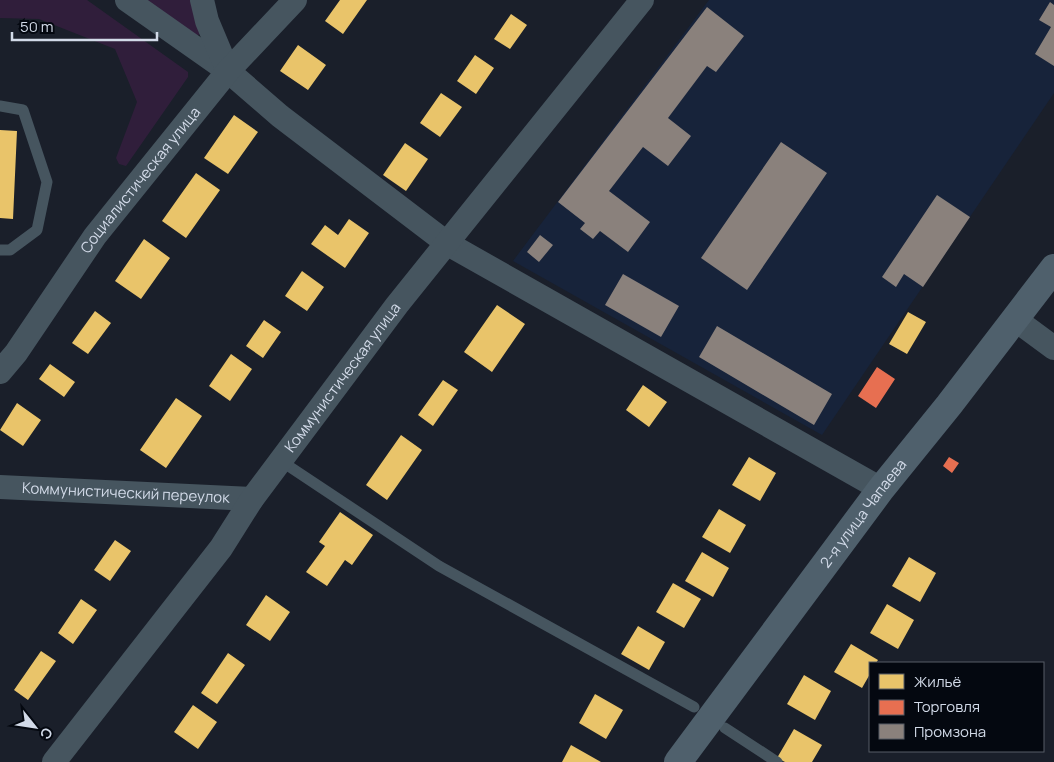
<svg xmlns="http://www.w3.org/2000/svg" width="1054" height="762" font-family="Manrope,sans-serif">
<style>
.built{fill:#17233a}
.green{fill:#301e3b}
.homes{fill:#e9c46a}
.shops{fill:#e76f51}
.industry{fill:#8a817c}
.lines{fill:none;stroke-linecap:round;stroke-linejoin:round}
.service{stroke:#46555f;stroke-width:11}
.minor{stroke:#46555f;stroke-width:24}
.secondary{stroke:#4f606c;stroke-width:28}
.labels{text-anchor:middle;stroke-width:5;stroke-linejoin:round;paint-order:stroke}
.street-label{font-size:15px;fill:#d2dae8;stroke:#040810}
</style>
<rect width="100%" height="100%" fill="#1a1f2a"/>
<!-- built -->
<path class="built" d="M709,0H1054V93L822,435L513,261Z"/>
<!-- green -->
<path class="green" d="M0,0H87L188,72V77L126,166L119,164L116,158L137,102L115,49L39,19L0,18Z
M144,0H192L202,33L196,36Z"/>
<!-- homes -->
<path class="homes" d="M340,0H367L343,34L325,21Z
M511,14L527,25L510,49L494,39Z
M298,45L326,65L308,90L280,71Z
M475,55L494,68L476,94L457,81Z
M441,93L462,107L440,137L420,123Z
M234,115L258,132L228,174L204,158Z
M0,130L17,131L13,219L0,218Z
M405,143L428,159L406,191L383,175Z
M196,173L220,190L186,238L162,221Z
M349,219L369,233L345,268L311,244L325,225L338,235Z
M144,239L170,258L141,299L115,281Z
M302,271L324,287L307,311L285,296Z
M497,305L525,324L492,372L464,352Z
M95,311L111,323L88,354L72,343Z
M908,312L926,322L907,354L889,344Z
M264,320L281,332L263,358L246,346Z
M231,354L252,369L230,401L209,386Z
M50,364L75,382L64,397L39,379Z
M443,380L458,390L433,426L418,415Z
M643,385L667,402L649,427L626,410Z
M176,398L202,416L166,468L140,450Z
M17,403L41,420L23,446L0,430Z
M401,435L422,450L387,500L366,485Z
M749,457L776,473L760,501L732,485Z
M719,509L746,525L730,553L702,537Z
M340,512L373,535L352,565L345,560L327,586L306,572L325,546L319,542Z
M115,540L131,551L110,581L94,570Z
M702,552L729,568L713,597L685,581Z
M909,557L936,573L920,602L892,586Z
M673,583L701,599L684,628L656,612Z
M266,595L290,612L270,641L246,625Z
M81,599L97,610L73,644L58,633Z
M887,604L914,620L898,649L870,633Z
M638,626L665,642L649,670L621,654Z
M851,644L878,660L876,663H870V674L862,688L834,672Z
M41,651L56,661L28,700L14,690Z
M228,653L245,665L217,704L201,693Z
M804,675L831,691L815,720L787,704Z
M595,694L623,710L606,739L579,723Z
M193,705L217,722L198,749L174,732Z
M794,729L822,745L812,762H785L777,758Z
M571,745L601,762H562Z"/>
<!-- shops -->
<path class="shops" d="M877,367L895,379L876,408L858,396Z
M949,457L959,463L952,473L943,466Z"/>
<!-- industry -->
<path class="industry" d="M1050,2L1054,5V66L1035,54L1051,27L1039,20Z
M707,7L744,36L716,72L707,66L668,118L691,136L668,166L643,147L609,191L650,222L628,252L600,231L593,239L580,229L585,223L558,202Z
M781,142L827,173L747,290L701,258Z
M937,195L970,217L923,287L904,274L896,287L882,277Z
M540,235L553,245L539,262L527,252Z
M623,274L679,306L661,337L605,305Z
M717,326L832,394L814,425L699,357Z"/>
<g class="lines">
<!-- service -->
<path class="service" d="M0,106L23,110L47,182L37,230L10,250H0
M281,461L439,566L694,707
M725,728L777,762"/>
<!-- minor -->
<g class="minor">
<path d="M127,0L228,71L280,116L448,244L881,489"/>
<path d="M202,0L207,21L228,71"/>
<path d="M1016,320L1054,348"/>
<path id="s1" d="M0,372L16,353L95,236L228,71L295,0"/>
<path id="s2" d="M0,487L252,499"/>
<path id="s3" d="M54,762L221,548L252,499L397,305L642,0"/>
</g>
<!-- secondary -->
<path class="secondary" id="s4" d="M678,762L881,489L949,405L1054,268"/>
</g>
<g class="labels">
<!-- street labels -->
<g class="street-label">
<text dy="5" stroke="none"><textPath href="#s1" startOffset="238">Социалистическая улица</textPath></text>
<text dy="5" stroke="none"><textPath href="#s3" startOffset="481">Коммунистическая улица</textPath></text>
<text dy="5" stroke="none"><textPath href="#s2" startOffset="126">Коммунистический переулок</textPath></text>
<text dy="5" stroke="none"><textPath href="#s4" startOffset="310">2-я улица Чапаева</textPath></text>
</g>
</g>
<!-- legend -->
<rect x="869" y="662" width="175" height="90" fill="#040810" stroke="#565c66"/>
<rect x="879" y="674" width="25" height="15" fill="#e9c46a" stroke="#565c66"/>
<text x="914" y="687" font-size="15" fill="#d2dae8">Жильё</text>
<rect x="879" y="700" width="25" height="15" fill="#e76f51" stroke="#565c66"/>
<text x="914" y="712" font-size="15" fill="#d2dae8">Торговля</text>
<rect x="879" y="724" width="25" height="15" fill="#8a817c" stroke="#565c66"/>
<text x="914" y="737" font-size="15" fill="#d2dae8">Промзона</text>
<!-- north arrow -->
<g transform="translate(35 727) rotate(120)" stroke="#040810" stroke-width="4" paint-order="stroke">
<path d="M0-4L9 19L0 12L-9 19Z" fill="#d2dae8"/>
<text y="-8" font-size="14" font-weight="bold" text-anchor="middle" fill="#d2dae8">С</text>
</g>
<!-- scale -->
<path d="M12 32v8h145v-8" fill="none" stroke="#d2dae8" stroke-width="2.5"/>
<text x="20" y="32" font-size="15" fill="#d2dae8" stroke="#040810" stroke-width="4" paint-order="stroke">50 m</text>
</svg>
